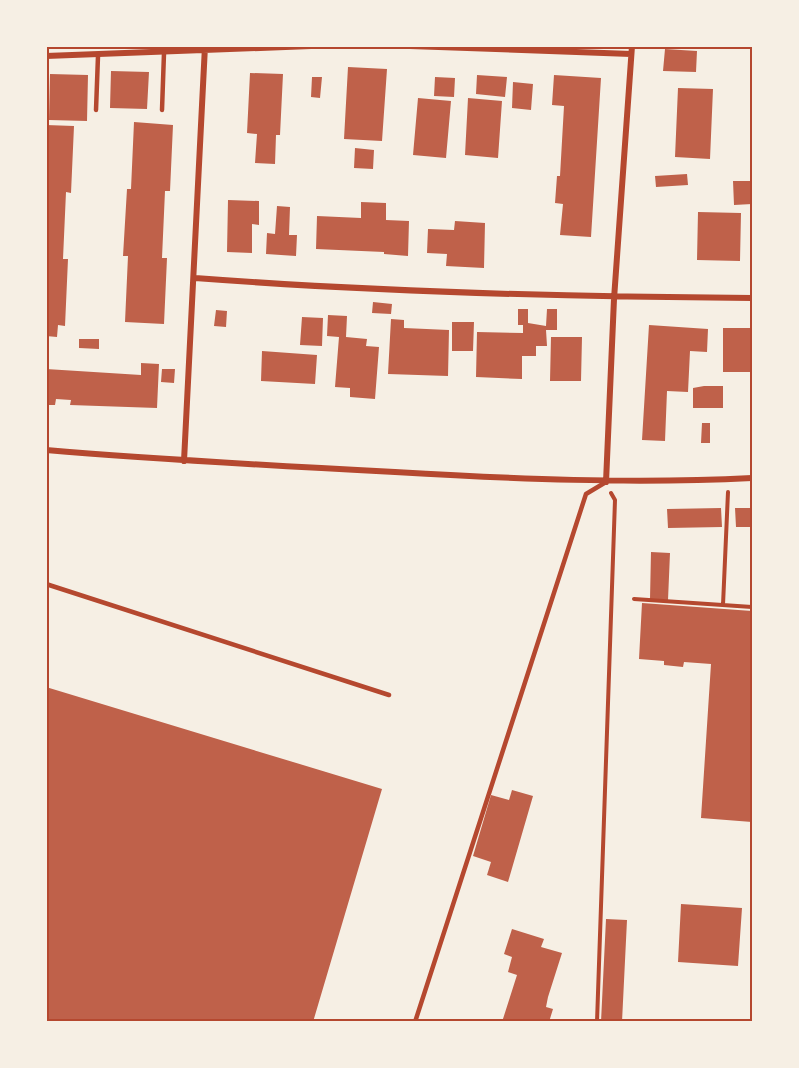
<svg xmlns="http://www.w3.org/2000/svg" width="799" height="1068" font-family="Inter,sans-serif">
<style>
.building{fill:#bf614a}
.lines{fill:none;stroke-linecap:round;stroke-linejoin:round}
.path{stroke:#b5482f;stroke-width:4}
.service{stroke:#b5482f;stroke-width:4.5}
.minor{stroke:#b5482f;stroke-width:6}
.neatline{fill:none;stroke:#b5482f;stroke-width:2}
</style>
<rect width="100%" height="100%" fill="#f6efe4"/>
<!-- building -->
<path class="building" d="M665,49L697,51L696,72L663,71Z
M348,67L387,69L382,141L344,139Z
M111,71L149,72L147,109L110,108Z
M250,73L283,74L280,135H276L275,164L255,163L257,134L247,133Z
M50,74L88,75L87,121L49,120Z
M477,75L507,77L505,97L476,94Z
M554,75L601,78L591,237L560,235L563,204L555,203L557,176H560L564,106L552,105Z
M312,77H322L320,98L311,97Z
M435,77L455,78L454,97L434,96Z
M513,82L533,84L531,110L512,108Z
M678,88L713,89L710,159L675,157Z
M418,98L451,101L446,158L413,155Z
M468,98L502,101L498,158L465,155Z
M134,122L173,125L170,191H165L162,258H167L164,324L125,322L128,256H123L127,189H131Z
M46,125L74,126L71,193L66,192L63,259H68L65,326L58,325L57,337L46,336Z
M355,148L374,150L373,169L354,168Z
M687,174L688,185L656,187L655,176Z
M733,181H752V204L734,205Z
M228,200L259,201V225L252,224V253L227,252Z
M361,202L386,203V220L409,221L408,256L384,254V252L316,249L317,216L361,218Z
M277,206L290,207L289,235H297L296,256L266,254L267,233L275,234Z
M698,212L741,213L740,261L697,260Z
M455,221L485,223L484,268L446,266L447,254L427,253L428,229L454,230Z
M373,302L392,304L391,314L372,313Z
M518,309H528V323L546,326L547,309H557V330H546L547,346H536V356H522V379L476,377L477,332L523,333V325H518Z
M216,310L227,311L226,327L214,326Z
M328,315L347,316L346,337L367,339L366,346L379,347L375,399L350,397V388L335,387L339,337L327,336Z
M302,317L323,318L322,346L300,345Z
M391,319L404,320V328L449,330L448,376L388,374Z
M452,322H474L473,351H452Z
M649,325L708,329L707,352L690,351L688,392L667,391L665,441L642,440Z
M723,328H752V372H723Z
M551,337H582L581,381H550Z
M79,339H99V349L79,348Z
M262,351L317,355L315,384L261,381Z
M141,363L159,364L157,408L70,405L71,400L56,399L55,405H46V369L141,375Z
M162,369H175L174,383L161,382Z
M704,386H723V408H693V388Z
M702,423H710V443H701Z
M721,508L722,527L668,528L667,509Z
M735,508H752V527H736Z
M651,552L670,553L668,600L650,599Z
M642,603L752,611V822L701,818L711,664L684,662L683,667L664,665V661L639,659Z
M46,687L382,789L313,1022H46Z
M512,790L533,796L508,882L487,875L491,862L473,856L491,795L509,800Z
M681,904L742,908L738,966L678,962Z
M606,919L627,920L622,1022H601Z
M512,929L544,939L541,947L562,953L548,997L546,1007L553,1009L549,1022H502L517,975L508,972L512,957L504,954Z"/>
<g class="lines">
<!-- path -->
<path class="path" d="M634,599L752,607
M723,605L728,492
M597,1022L615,500L611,493"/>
<!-- service -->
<path class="service" d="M96,110L98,56
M162,110L164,53
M46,584L389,695
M415,1022L586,494L606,482"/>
<!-- minor -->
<path class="minor" d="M410,46L631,54
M46,56L311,46
M195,278C381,292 566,297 752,298
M46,450C163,460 279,466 395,472C514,479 633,484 752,478
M184,461L205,46
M606,482L614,299L632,46"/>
</g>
<!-- border -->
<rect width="799" height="1068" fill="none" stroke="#f6efe4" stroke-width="96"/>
<rect x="48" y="48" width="703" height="972" class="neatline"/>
</svg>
